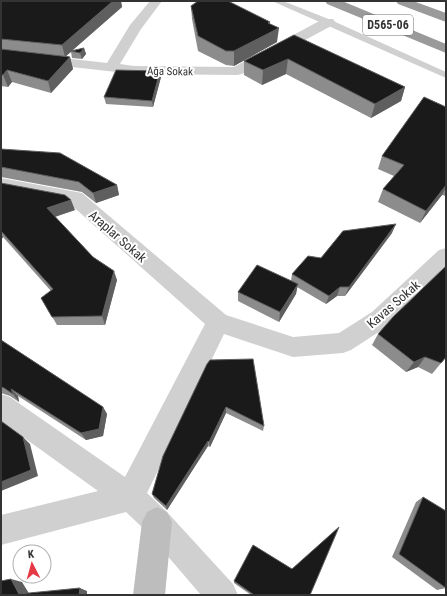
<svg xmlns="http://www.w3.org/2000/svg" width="447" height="596" font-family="'Roboto Condensed',sans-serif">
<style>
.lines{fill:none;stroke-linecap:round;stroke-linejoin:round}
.lane{fill:#d0d0d0;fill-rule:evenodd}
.street{fill:#d0d0d0;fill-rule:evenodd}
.secondary{fill:#bdbdbd;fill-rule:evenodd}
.highway{fill:#9a9a9a;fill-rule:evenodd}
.wall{fill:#8c8c8c}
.shaded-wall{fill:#5f5f5f}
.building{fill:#1a1a1a;stroke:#5f5f5f}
.labels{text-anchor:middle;stroke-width:4;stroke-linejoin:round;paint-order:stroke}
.far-street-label{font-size:11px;fill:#333;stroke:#fff}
.shield{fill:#fff;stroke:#707070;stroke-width:1}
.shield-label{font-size:12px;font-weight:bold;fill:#333}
.street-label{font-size:13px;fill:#333;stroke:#fff}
</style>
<rect width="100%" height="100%" fill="#fff"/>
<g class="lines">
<!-- lane -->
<path class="lane" d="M272,1H283L331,20L446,72V78Z"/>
<!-- street -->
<path class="street" d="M150,1H162L141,29L120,64L134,66L234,67L323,19H333L335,22L333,25L242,74L237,75L134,74L1,59V51L107,63L130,25Z
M1,178L82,193L226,315L293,337L339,333L372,312L439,250L446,248V269L388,326L351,350L343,353L293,357L224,334L147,493L167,512L233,584L238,595H201L147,532L126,512L1,545V515L98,491L1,421V394L10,397L125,477L205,324L69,203L1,190Z"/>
<!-- secondary -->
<path class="secondary" d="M157,507L167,512L172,522L165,595H133L142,522L147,512Z"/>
<!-- highway -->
<path class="highway" d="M325,1H342L446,44V53L327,4Z
M396,1H413L446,13V22L398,4Z"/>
</g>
<!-- wall -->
<path class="wall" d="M1,1H121L122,7L71,51L84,48L86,54L82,59L72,58L71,52L66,56L70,57L73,69L51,93L12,82L8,87L1,86Z
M191,6L270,22V24L277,42L234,66L226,65L198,51L192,19Z
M294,35L405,87L401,101L371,118L286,74L262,85L244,75V61Z
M160,71L161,77L153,107L106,104L104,97Z
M446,107V196L442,195L420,223L378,202L383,189L394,176L378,169L382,156Z
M1,149L117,185L119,195L96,203L82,192L1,177Z
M1,183L75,210L55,217L93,257L117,280L105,325H57L41,298L51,291L3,237L1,240Z
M392,233L345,296H337L326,304L297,287L296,294L279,322L238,301V292L291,281L292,274L321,258Z
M378,334L446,357L432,374L418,367L406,372L372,345Z
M1,340L103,407L107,414L103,436L86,440L18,396L19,402L10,396L1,393Z
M207,364L264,426L263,431L226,413L210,447L208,446L167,510L154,498L152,494Z
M423,497L446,588L437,590L392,557L416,502Z
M234,581L310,595H251L234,583Z"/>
<!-- shaded-wall -->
<path class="shaded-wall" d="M113,1H121L122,7L65,57L62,45Z
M270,22L269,33L279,28L277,42L234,66V51Z
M84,48L86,54L82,59L80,53Z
M70,57L73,69L51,93L48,81Z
M288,59L286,74L262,85L263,70Z
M7,70L12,82L8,87L3,75Z
M160,71L161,77L153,107L152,101Z
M405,87L401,101L371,118L375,104Z
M117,185L119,195L96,203L93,193Z
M446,185V187L442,195L420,223L426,211Z
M71,200L75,210L51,218L47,208Z
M396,224L392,233L345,296L349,287Z
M1,233L3,237L1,240Z
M114,271L117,280L105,325L102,316Z
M298,284L296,294L279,322L280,312Z
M340,287L337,296L326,304L329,296Z
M425,357L418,367L406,372L414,362Z
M11,389L18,396L19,402L13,394Z
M103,407L107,414L103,436L86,440L81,433Z
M226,407V413L210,447L209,442Z
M23,437L30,444L38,476L1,491V482Z
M208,441V446L167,510L166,506Z
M11,579L22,582L30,595L19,594Z
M80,588L87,591V595H79Z"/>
<!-- building -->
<path class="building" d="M1,1H113L62,45L1,39Z
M198,1H228L270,22L268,23L279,28L234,51H226L198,36L191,6Z
M294,35L405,87L375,104L288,59L263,70L244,61Z
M84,48L80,53L71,51Z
M1,49L70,57L48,81L7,70L3,75H1Z
M116,70L160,71L152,101L104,97Z
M424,97L446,107V185L426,211L383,189L404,165L382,156Z
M1,149L60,153L117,185L93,193L79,182L1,167Z
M1,183L65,195L71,200L47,208L93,257L114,271L102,316L52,317L41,298L53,289L1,231Z
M396,224L349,287H340L329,296L292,274L308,256L321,258L343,231Z
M257,265L298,284L280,312L238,292Z
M446,266V357L441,363L425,357L414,362L378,334L393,317Z
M1,340L103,407L99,429L81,433L11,389L13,394L4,388L1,387Z
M253,359L264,426L226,407L209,442L208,441L166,506L152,494L163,456L207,364L210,360Z
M1,421L23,437L31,470L1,482Z
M423,497L446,511V588L399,554Z
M339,527L310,595H254L234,581L253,545L292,569Z
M11,579L19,594L80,588L79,595H1V581Z"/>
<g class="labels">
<!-- far-street labels -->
<g class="far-street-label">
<text transform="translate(170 71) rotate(1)" y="4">Ağa Sokak</text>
</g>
<!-- shield labels -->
<rect class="shield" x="363" y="15" width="50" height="20" rx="3"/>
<g class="shield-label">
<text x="388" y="29">D565-06</text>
</g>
<!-- street labels -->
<g class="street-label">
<text transform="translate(118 236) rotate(41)" y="5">Araplar Sokak</text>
<text transform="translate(393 304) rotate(-41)" y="5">Kavas Sokak</text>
</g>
</g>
<!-- border -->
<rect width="447" height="596" fill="none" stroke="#333333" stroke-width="4"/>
<!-- north arrow -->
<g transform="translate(32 564) rotate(354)"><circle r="19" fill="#ffffff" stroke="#adadad"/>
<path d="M0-3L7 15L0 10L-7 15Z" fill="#e63946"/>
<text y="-6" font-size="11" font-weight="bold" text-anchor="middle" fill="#333333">K</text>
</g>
</svg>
